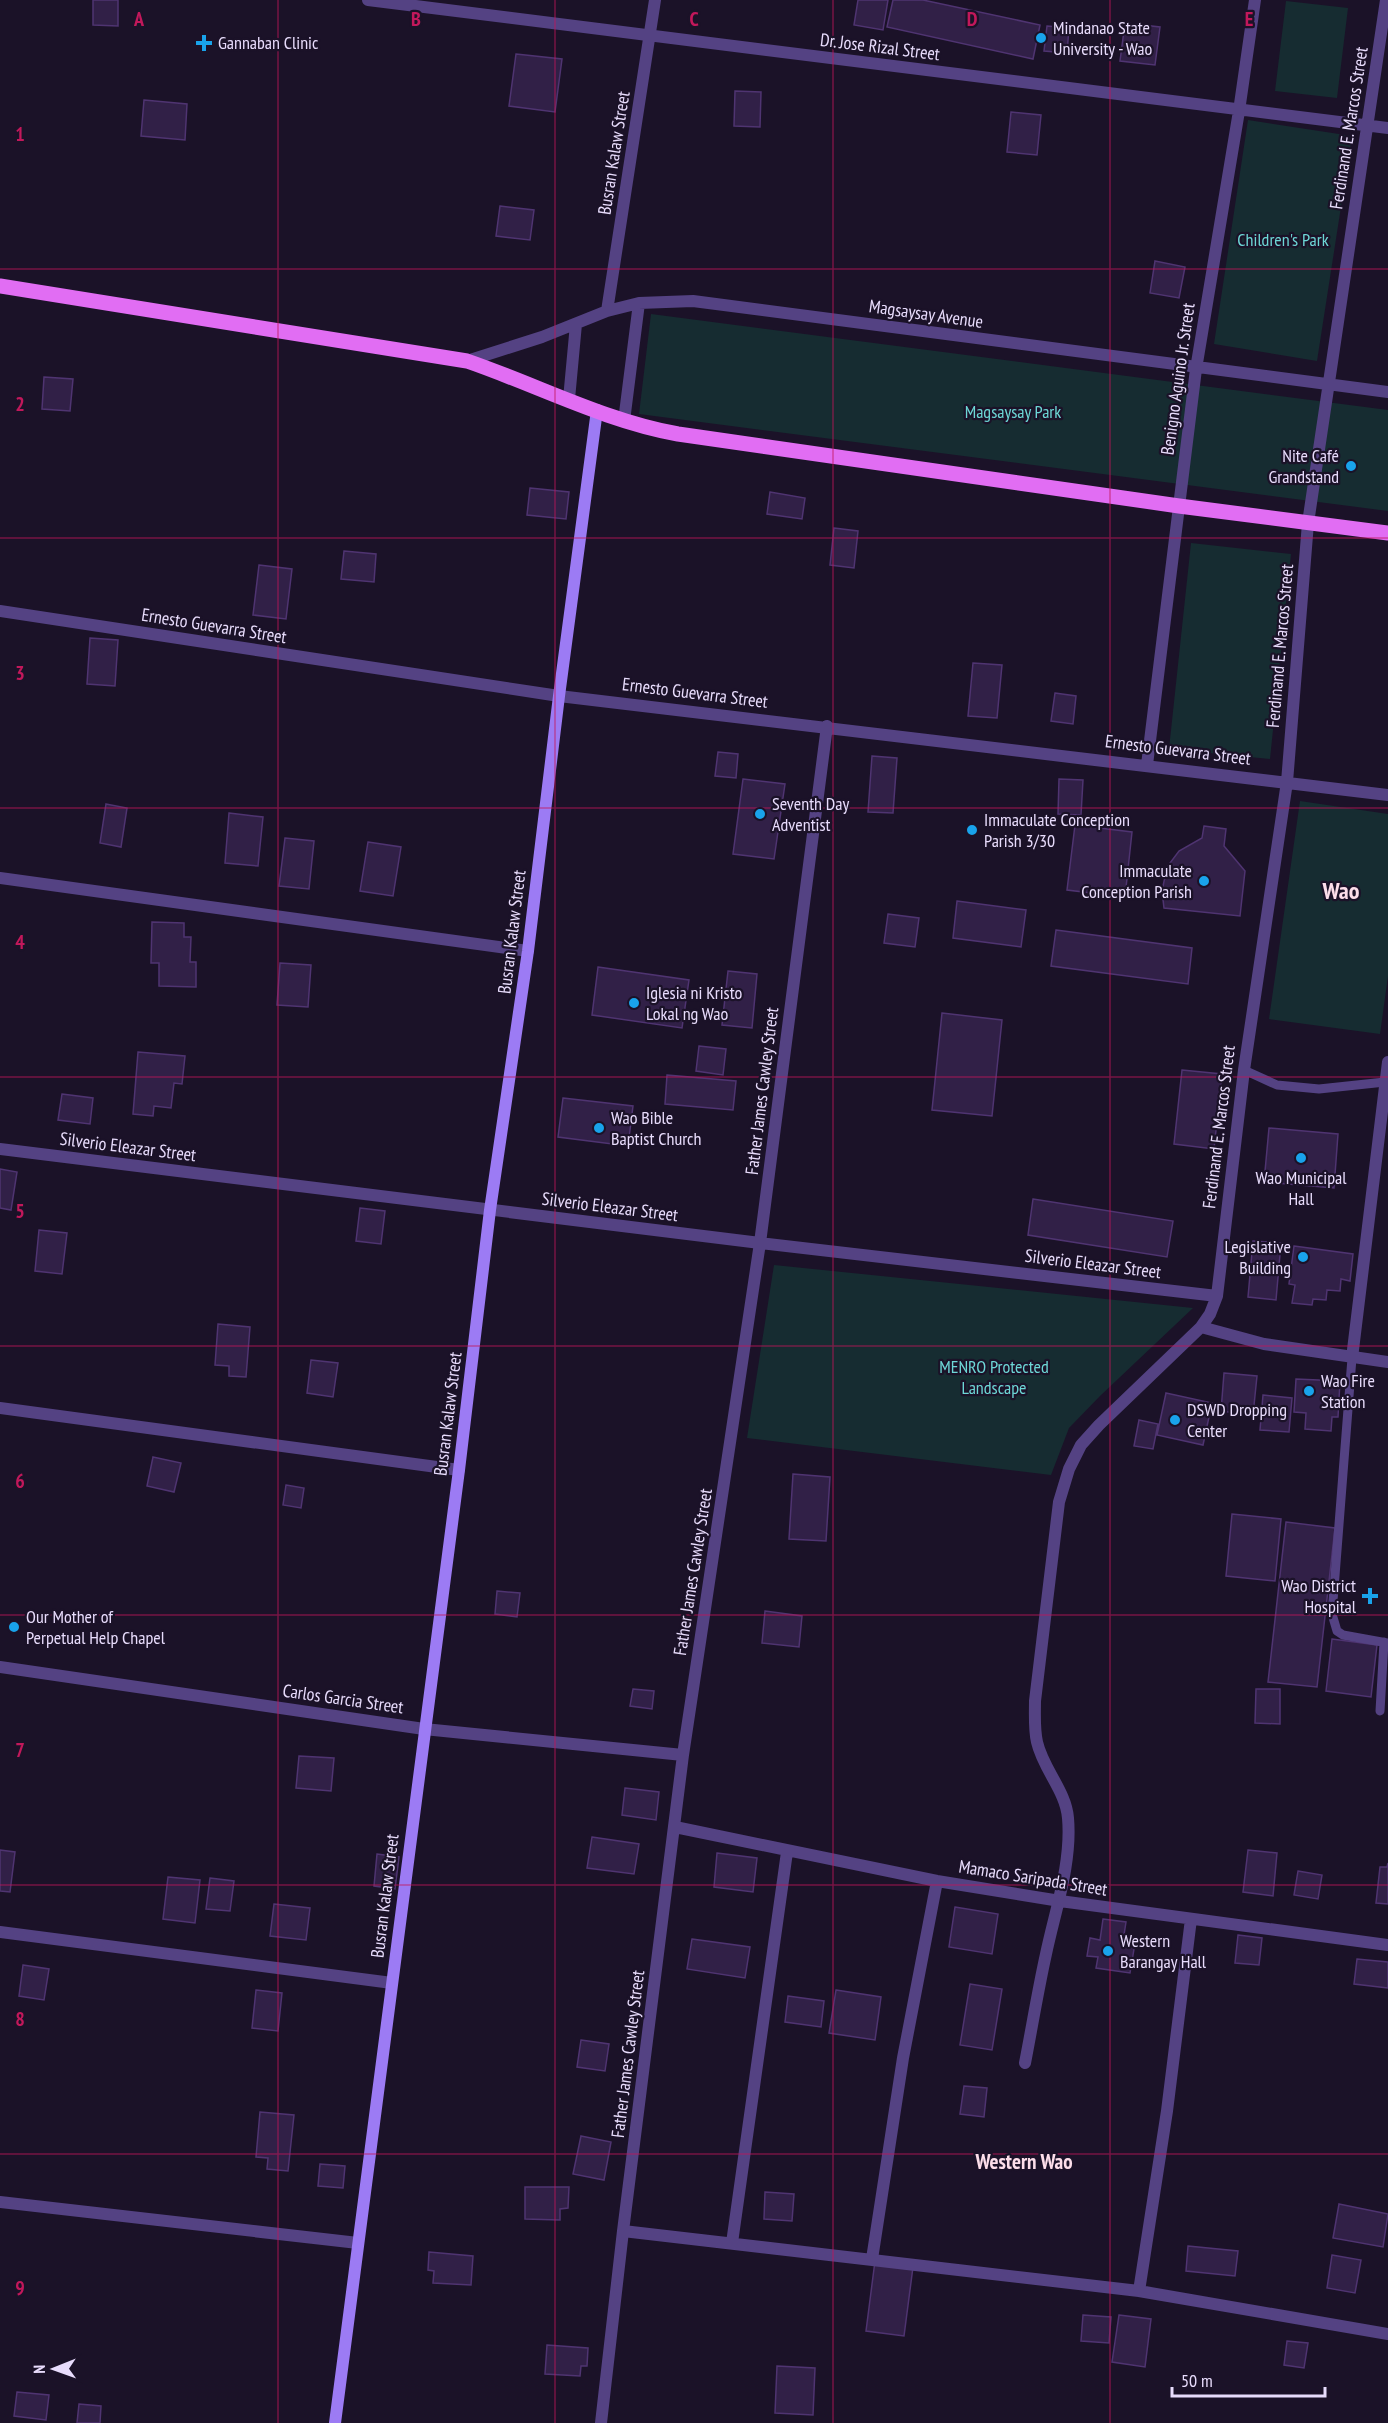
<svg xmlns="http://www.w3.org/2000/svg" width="1388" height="2423" font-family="'PT Sans Narrow',sans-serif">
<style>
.green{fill:#162c31}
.building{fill:#312047;stroke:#4f3471;stroke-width:1.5}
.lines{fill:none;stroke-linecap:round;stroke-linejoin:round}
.lane{stroke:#544283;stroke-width:9}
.street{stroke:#544283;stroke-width:12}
.secondary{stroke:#9c7bf4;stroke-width:12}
.primary{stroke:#e16df3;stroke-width:15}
.grid{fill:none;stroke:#c2185b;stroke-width:1.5;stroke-opacity:0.55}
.poi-dot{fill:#19a3eb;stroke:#1b1228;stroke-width:2}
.labels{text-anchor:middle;stroke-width:4.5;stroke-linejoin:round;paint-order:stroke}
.poi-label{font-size:18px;fill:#e8dcfc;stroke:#1b1228;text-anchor:start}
.street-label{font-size:18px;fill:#e8dcfc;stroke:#1b1228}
.park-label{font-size:18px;fill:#6dd7d6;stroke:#1b1228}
.quarter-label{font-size:21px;font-weight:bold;fill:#fcdeea;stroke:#1b1228}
.district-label{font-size:24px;font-weight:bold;fill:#fcdeea;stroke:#1b1228}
.grid-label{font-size:20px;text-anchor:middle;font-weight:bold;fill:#c2185b;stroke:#1b1228;stroke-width:4.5;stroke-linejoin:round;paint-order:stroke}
</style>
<rect width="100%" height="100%" fill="#1b1228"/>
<!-- green -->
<path class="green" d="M1286,1L1348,8L1337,98L1275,91Z
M1248,120L1352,136L1317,361L1214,344Z
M651,314L1388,410V511L639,414Z
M1191,543L1291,554L1270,759L1169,749Z
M1300,801L1388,814V976L1380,1034L1269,1019Z
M774,1265L1193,1308L1100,1396L1069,1428L1051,1475L747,1438Z"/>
<!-- building -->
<path class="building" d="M93,0H118V26L93,25Z
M858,0H888L883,30L854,25Z
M893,0H923L1040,25L1033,59L887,27Z
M1125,23L1160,27L1155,65L1120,61Z
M1047,26L1069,28L1067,53L1044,51Z
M516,54L562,59L555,112L509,106Z
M735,91L761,92L760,127L734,126Z
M144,100L187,104L185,140L141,136Z
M1011,112L1041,115L1037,155L1007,152Z
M500,206L534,210L530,240L496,236Z
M1155,261L1185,267L1179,298L1150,293Z
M44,377L73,379L70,411L42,409Z
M530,488L569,492L566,519L527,515Z
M770,492L805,498L802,519L767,514Z
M834,528L858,531L854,568L830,565Z
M344,551L376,554L374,582L341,579Z
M259,565L292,569L286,619L253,615Z
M90,638L118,640L115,686L87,684Z
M973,663L1002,665L997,718L968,716Z
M1055,693L1076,696L1073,724L1051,721Z
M718,752L738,754L736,778L715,776Z
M872,756L897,758L893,813L868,812Z
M743,779L785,784L774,859L733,854Z
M1059,779L1083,780L1081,815L1058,814Z
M106,804L127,808L121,847L100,843Z
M229,813L263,817L258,866L225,863Z
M1075,825L1132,832L1125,897L1067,890Z
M1204,826L1226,829L1224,846L1245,871L1240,916L1164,908L1162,891L1167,867L1179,851L1202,838Z
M285,838L314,841L309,889L279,886Z
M368,842L401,847L393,896L360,891Z
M957,901L1026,910L1021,947L953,938Z
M888,914L919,918L915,947L884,943Z
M152,922L184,923V937H191L190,962H196V987L159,986V963H151Z
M1056,930L1192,948L1188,984L1051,966Z
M280,963L311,965L308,1007L277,1005Z
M598,967L689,980L682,1028L592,1015Z
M728,971L757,974L752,1028L722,1025Z
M942,1013L1002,1020L992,1116L932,1110Z
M699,1046L726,1049L723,1075L696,1071Z
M138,1052L185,1056L182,1084L174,1083L171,1108L154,1106L153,1116L133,1114Z
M1182,1070L1222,1074L1214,1149L1174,1144Z
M667,1075L736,1081L733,1110L665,1104Z
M62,1094L93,1098L90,1124L58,1120Z
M563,1098L633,1106L628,1146L558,1137Z
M1269,1128L1338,1134L1334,1188L1264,1182Z
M0,1169L17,1172L11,1210L0,1208Z
M1033,1199L1173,1221L1167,1257L1028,1235Z
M360,1208L385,1211L381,1244L356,1241Z
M39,1230L67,1233L62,1274L35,1271Z
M1253,1241L1281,1243L1276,1300L1248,1297Z
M1294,1246L1353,1254L1350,1281L1341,1279L1340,1291L1327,1290L1326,1300L1313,1299L1312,1305L1292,1303L1295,1285L1289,1284Z
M218,1324L250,1327L246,1377L229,1376V1366L215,1365Z
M311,1360L338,1363L333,1397L307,1393Z
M1224,1373L1257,1376L1253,1415L1221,1411Z
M1296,1379L1340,1381L1338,1417H1332L1331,1431L1305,1429L1306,1413L1294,1412Z
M1166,1393L1212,1403L1203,1445L1157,1435Z
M1263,1395L1292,1398L1289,1432L1260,1430Z
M1139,1420L1158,1424L1153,1449L1134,1446Z
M153,1457L181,1463L174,1492L147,1486Z
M793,1474L830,1477L826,1541L789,1539Z
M286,1485L304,1488L301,1508L283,1505Z
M1232,1514L1281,1519L1275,1581L1226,1576Z
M1286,1522L1335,1528L1317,1687L1268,1682Z
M497,1591L520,1593L517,1617L495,1614Z
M765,1611L802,1616L799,1647L762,1643Z
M1332,1639L1377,1645L1371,1697L1326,1691Z
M633,1689L654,1691L652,1709L630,1706Z
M1256,1689H1280V1724L1255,1723Z
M299,1756L334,1758L331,1791L296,1788Z
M625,1788L659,1792L656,1820L622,1815Z
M592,1837L639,1844L634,1874L587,1868Z
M0,1850L15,1852L10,1892L0,1891Z
M1248,1850L1277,1853L1273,1896L1243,1892Z
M717,1853L757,1858L753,1892L714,1887Z
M377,1854L399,1857L395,1889L374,1886Z
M1388,1863V1904L1376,1903L1380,1867H1387Z
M1298,1871L1322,1875L1318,1899L1294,1895Z
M168,1877L200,1880L195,1923L163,1919Z
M210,1878L234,1881L230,1911L206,1909Z
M274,1904L310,1908L306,1940L270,1936Z
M955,1907L998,1914L992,1954L949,1947Z
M1103,1919L1126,1922L1124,1935L1136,1937L1130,1973L1096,1968L1098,1957L1087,1956L1090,1938L1100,1940Z
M1238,1935L1262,1938L1259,1965L1235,1963Z
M692,1939L750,1947L745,1978L687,1969Z
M1357,1959L1388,1962V1988L1354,1984Z
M23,1965L49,1969L44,2000L19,1996Z
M970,1984L1002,1989L992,2050L960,2045Z
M256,1990L282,1993L278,2031L252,2028Z
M836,1990L881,1997L875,2040L829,2033Z
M788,1996L824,2001L821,2027L785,2022Z
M581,2040L609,2044L605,2071L577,2067Z
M964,2086L987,2088L984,2117L960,2114Z
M260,2112L294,2115L288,2171L267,2169L268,2158L256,2157Z
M581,2136L611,2142L604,2180L573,2174Z
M320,2164L345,2166L343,2188L318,2186Z
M525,2187H569L568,2208L560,2209V2220L525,2219Z
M765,2192L794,2194L792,2221L764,2219Z
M1339,2204L1388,2214L1383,2247L1333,2238Z
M1188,2246L1238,2251L1235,2276L1186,2271Z
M429,2252L473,2256L471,2285L433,2283L434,2271L428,2270Z
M1332,2255L1361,2260L1355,2293L1327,2288Z
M875,2261L913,2267L904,2336L866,2331Z
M1083,2315L1111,2317L1109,2343L1081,2341Z
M1119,2315L1151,2319L1145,2367L1112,2362Z
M1287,2341L1308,2343L1304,2368L1284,2365Z
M547,2345L588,2348L587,2366H581L580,2376L545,2374Z
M777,2366L815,2368L813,2415L775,2413Z
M17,2392L49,2395L46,2420L14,2416Z
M79,2404L101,2406L100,2423H77Z"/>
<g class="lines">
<!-- lane -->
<path class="lane" d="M1244,1070L1277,1085L1319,1089L1385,1082
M1352,1358L1332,1614L1337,1631L1343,1635L1388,1643
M1380,1711L1384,1642"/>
<!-- street -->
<path class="street" d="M368,0L1388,128
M607,311L655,0
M467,361L542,337L607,311L639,303L693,301L1388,392
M569,399L576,324
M624,421L639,303
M0,611L559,696L1388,795
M1147,765L1196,369L1239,111L1255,0
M0,878L528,951
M0,1149L760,1243L1217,1296
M1201,1327L1264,1344L1388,1362
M1352,1358L1388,1062
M0,1408L459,1470
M0,1667L424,1729L683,1755
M675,1827L937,1881L1060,1901L1388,1945
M0,1932L392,1983
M1025,2063C1032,2027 1038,1990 1046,1954C1055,1911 1072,1863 1068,1818C1066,1791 1043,1769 1037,1742C1034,1729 1035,1714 1035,1701L1059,1502L1069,1469L1081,1445L1099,1425L1201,1327L1210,1314L1217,1296L1244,1070L1287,782L1308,523L1386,0
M0,2202L358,2243
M623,2231L1139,2291L1388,2334
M732,2243L787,1852
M872,2259L903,2058L937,1881
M1139,2291L1167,2111L1191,1919
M601,2423L623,2231L683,1755L760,1243L827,726"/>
<!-- secondary -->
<path class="secondary" d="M335,2423L459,1470L490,1210L528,951L559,696L597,410"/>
<!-- primary -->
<path class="primary" d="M0,286L467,361C537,385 605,421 678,434L1179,506L1388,533"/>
</g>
<!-- grid -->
<path class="grid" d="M278,0V2423M555,0V2423M833,0V2423M1110,0V2423M0,269H1388M0,538H1388M0,808H1388M0,1077H1388M0,1346H1388M0,1615H1388M0,1885H1388M0,2154H1388"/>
<!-- markers -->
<g class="poi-dot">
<circle cx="1041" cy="38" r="6"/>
<path d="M201 34h6v6h6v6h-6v6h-6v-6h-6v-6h6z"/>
<circle cx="1351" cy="466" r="6"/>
<circle cx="760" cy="814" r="6"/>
<circle cx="972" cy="830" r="6"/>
<circle cx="1204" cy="881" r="6"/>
<circle cx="634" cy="1003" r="6"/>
<circle cx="599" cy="1128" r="6"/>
<circle cx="1301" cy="1158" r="6"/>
<circle cx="1303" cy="1257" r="6"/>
<circle cx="1309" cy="1391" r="6"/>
<circle cx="1175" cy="1420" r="6"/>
<path d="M1367 1587h6v6h6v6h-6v6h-6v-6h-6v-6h6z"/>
<circle cx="14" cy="1627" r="6"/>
<circle cx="1108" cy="1951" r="6"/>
</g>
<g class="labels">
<!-- poi labels -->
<g class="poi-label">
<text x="1053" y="34">Mindanao State<tspan x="1053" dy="21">University - Wao</tspan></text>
<text x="218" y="49">Gannaban Clinic</text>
<text x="1339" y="462" text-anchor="end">Nite Café<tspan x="1339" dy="21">Grandstand</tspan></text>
<text x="772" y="810">Seventh Day<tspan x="772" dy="21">Adventist</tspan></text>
<text x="984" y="826">Immaculate Conception<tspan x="984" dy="21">Parish 3/30</tspan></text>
<text x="1192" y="877" text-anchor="end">Immaculate<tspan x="1192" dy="21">Conception Parish</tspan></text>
<text x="646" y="999">Iglesia ni Kristo<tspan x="646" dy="21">Lokal ng Wao</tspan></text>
<text x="611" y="1124">Wao Bible<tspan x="611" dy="21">Baptist Church</tspan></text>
<text x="1301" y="1184" text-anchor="middle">Wao Municipal<tspan x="1301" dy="21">Hall</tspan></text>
<text x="1291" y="1253" text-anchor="end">Legislative<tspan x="1291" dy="21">Building</tspan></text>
<text x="1321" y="1387">Wao Fire<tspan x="1321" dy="21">Station</tspan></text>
<text x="1187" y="1416">DSWD Dropping<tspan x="1187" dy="21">Center</tspan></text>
<text x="1356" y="1592" text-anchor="end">Wao District<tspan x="1356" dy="21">Hospital</tspan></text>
<text x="26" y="1623">Our Mother of<tspan x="26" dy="21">Perpetual Help Chapel</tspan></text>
<text x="1120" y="1947">Western<tspan x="1120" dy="21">Barangay Hall</tspan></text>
</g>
<!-- street labels -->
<g class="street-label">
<text transform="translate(880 47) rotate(7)" y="6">Dr. Jose Rizal Street</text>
<text transform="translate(1349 128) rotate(-81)" y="6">Ferdinand E. Marcos Street</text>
<text transform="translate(614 153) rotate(-81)" y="6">Busran Kalaw Street</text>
<text transform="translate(926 314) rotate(8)" y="6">Magsaysay Avenue</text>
<text transform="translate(1178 379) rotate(-82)" y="6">Benigno Aguino Jr. Street</text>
<text transform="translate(214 626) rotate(9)" y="6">Ernesto Guevarra Street</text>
<text transform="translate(1280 646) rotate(-85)" y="6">Ferdinand E. Marcos Street</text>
<text transform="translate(695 693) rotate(7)" y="6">Ernesto Guevarra Street</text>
<text transform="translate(1178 750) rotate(7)" y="6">Ernesto Guevarra Street</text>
<text transform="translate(512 932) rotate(-83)" y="6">Busran Kalaw Street</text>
<text transform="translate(762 1091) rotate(-83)" y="6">Father James Cawley Street</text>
<text transform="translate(1219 1127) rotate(-83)" y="6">Ferdinand E. Marcos Street</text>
<text transform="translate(128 1147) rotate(7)" y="6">Silverio Eleazar Street</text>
<text transform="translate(610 1207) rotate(7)" y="6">Silverio Eleazar Street</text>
<text transform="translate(1093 1264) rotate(7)" y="6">Silverio Eleazar Street</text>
<text transform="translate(448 1414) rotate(-83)" y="6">Busran Kalaw Street</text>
<text transform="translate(693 1572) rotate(-81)" y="6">Father James Cawley Street</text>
<text transform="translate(343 1699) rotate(8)" y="6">Carlos Garcia Street</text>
<text transform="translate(1033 1878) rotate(9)" y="6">Mamaco Saripada Street</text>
<text transform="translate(385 1896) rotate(-83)" y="6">Busran Kalaw Street</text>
<text transform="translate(628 2054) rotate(-83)" y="6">Father James Cawley Street</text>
</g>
<!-- park labels -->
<g class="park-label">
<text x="1283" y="246">Children's Park</text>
<text x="1013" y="418">Magsaysay Park</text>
<text x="994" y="1373">MENRO Protected<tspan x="994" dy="21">Landscape</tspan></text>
</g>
<!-- quarter labels -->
<g class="quarter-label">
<text x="1024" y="2169">Western Wao</text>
</g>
<!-- district labels -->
<g class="district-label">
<text x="1341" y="899">Wao</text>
</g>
</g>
<g class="grid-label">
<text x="139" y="26">A</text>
<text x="416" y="26">B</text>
<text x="694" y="26">C</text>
<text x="972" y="26">D</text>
<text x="1249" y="26">E</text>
<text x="20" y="141">1</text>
<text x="20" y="411">2</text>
<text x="20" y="680">3</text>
<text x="20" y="949">4</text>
<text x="20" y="1218">5</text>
<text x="20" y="1488">6</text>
<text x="20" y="1757">7</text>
<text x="20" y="2026">8</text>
<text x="20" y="2295">9</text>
</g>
<!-- north arrow -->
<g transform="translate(54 2369) rotate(269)" stroke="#1b1228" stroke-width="4.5" paint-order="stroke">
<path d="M0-4.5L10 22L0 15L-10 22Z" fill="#e8dcfc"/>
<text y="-9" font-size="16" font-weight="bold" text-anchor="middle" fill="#e8dcfc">N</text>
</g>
<!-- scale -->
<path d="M1172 2387v9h153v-9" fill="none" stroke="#e8dcfc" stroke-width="3"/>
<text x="1181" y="2387" font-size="18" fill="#e8dcfc" stroke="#1b1228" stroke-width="4.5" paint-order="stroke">50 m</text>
</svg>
